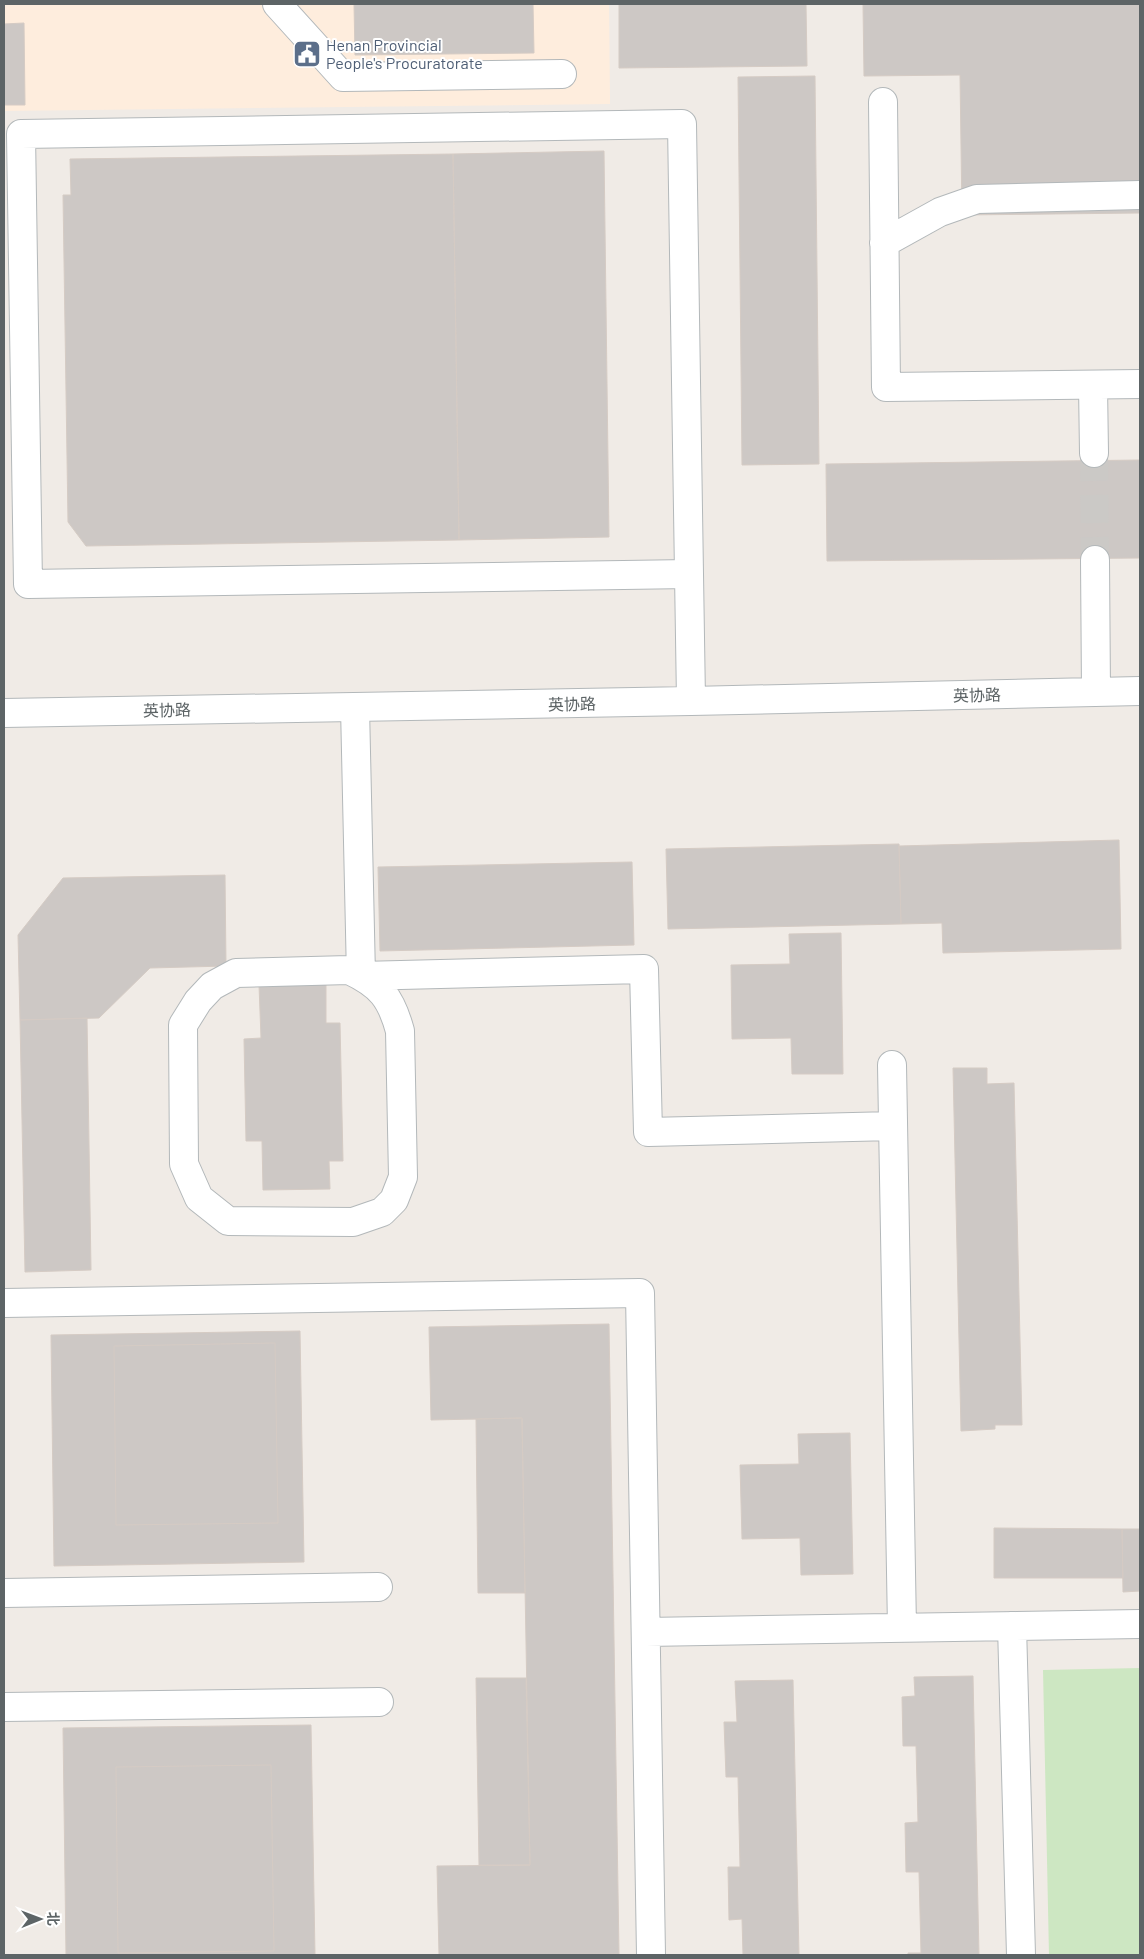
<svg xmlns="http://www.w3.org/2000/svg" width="1144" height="1959" font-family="Barlow,'Noto Sans SC',sans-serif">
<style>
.commercial{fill:#feeddd}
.grass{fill:#cde7c2}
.building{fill:#cdc8c5;stroke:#d5cbc4}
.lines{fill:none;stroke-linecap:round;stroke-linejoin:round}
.minor-tunnel{stroke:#cbc9c6;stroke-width:28;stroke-dasharray:28 14;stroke-linecap:butt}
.minor-casing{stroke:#b3b8ba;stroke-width:30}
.minor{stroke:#fff;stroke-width:28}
.labels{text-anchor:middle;stroke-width:4;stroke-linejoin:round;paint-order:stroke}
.service-label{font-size:16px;fill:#4e5e75;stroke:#fff;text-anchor:start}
.street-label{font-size:16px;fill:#5d6466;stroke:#fff}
</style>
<rect width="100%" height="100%" fill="#f0ebe6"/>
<!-- commercial -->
<path class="commercial" d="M4,4H609L610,104L4,111Z"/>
<!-- grass -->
<path class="grass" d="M1140,1668V1955H1049L1043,1670Z"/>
<!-- building -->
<path class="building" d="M354,4H533L534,53L355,55Z
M619,4H806L807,66L619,68Z
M863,4H1140V213L962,215L960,75L864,76Z
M24,23L25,105H4V24Z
M815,76L819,464L742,465L738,77Z
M604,151L609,537L459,540L453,154Z
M453,154L459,540L86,546L68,522L63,195H71L70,159Z
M1140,460V558L827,561L826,464Z
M1119,840L1121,949L943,953L942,923L901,924L899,846Z
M899,844L901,924L668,929L666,849Z
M632,862L634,945L380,951L378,867Z
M225,875L226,966L150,968L99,1018L20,1020L18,935L63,878Z
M841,933L843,1074H792L791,1038L732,1039L731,965L790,964L789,934Z
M326,984V1023H340L343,1161H329L330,1189L263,1190L262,1141H246L244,1039L261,1038L259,985Z
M87,1018L91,1270L25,1272L20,1020Z
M953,1068H987V1084L1014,1083L1022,1425H995V1429L961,1431Z
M609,1324L619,1954L439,1955L437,1866L530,1865L522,1418L431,1420L429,1327Z
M300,1331L304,1562L54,1566L51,1335Z
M275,1343L278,1523L116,1525L114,1346Z
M522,1418L525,1593H478L476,1419Z
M850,1433L853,1574L801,1575L800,1538L742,1539L740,1465L799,1464L798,1434Z
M994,1528L1122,1529L1123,1578H994Z
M1122,1529H1140V1591L1123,1592Z
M973,1676L979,1955H908V1953H921L919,1872H906L905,1823L918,1822L916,1746H903L902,1697L915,1696L914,1677Z
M476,1678H526L530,1865H479Z
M793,1680L799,1955H743L742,1919L729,1920L728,1867H740L738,1777H726L724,1722H737L735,1681Z
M311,1725L315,1955H66L63,1728Z
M271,1765L274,1951L118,1953L116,1767Z"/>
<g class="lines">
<!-- minor-tunnel -->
<path class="minor-tunnel" d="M1094,453L1095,560"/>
<!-- minor casing -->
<g class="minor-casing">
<path id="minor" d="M277,4L343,77L562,74
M883,102L886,387L1140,384
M682,124L689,574L28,584L21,134Z
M884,243L940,212L977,199L1140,195
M1093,385L1094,453
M1095,560L1096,692
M689,574L691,701
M355,707L361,976L644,969L648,1132L893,1126
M4,713L691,701L1140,691
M349,970C381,985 391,998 400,1031L403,1177L394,1200L382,1212L353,1222L228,1221L199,1198L184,1164L183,1025L198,1001L212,986L236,973Z
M892,1065L902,1628
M4,1303L640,1293L651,1955
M4,1593L378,1587
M1012,1626L1021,1955
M646,1632L1140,1624
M4,1707L379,1702"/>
</g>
<!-- minor -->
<use href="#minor" class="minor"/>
</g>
<!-- icons -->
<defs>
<g id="civic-square" transform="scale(1.4375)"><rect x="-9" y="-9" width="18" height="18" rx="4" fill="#5c6f8a" stroke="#fff"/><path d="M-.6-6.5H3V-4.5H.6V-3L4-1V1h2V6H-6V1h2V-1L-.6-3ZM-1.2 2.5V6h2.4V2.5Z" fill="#fff"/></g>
</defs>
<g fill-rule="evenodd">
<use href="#civic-square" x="307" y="54"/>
</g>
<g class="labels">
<!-- service labels -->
<g class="service-label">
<text x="326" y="51">Henan Provincial<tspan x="326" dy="18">People's Procuratorate</tspan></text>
</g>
<!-- street labels -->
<g class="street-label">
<text transform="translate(977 695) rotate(-1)" y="6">英协路</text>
<text transform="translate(572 704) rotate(-1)" y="6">英协路</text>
<text transform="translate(167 710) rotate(-1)" y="6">英协路</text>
</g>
</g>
<!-- border -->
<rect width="1144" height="1959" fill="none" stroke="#5d6466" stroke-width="10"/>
<!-- north arrow -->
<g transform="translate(40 1919) rotate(89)" stroke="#ffffff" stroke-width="4" paint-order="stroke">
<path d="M0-4L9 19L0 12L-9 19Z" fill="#5d6466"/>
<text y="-8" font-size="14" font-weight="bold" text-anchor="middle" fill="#5d6466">北</text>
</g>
</svg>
